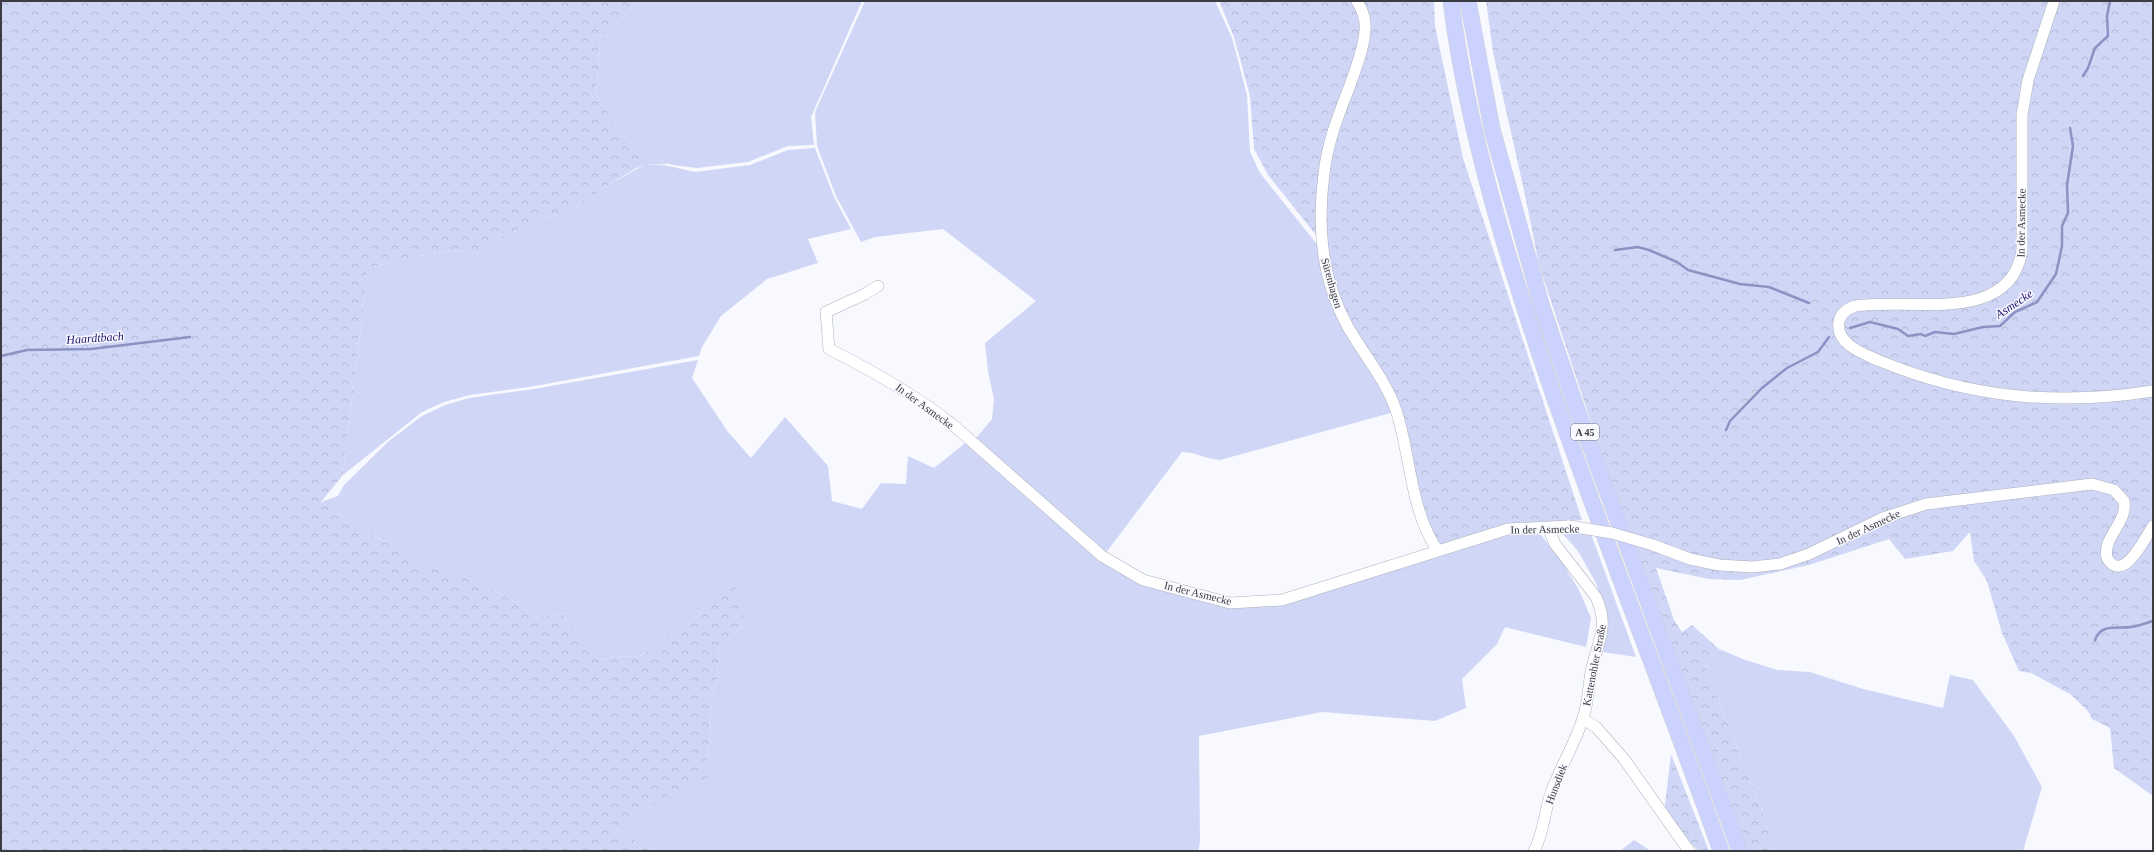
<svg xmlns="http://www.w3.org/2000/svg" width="2154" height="852" font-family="'Times New Roman',serif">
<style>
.green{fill:#d0d6f6}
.forest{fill:url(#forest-crowns)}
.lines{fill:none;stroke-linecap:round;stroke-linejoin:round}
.stream{stroke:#8b92c4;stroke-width:2.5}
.minor-casing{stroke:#aeb1be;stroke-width:12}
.highway-casing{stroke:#d4d4d5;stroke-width:17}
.minor{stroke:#fff;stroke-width:11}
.highway{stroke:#cbd2fe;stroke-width:16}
.minor-bridge-casing{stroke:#aeb1be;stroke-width:12;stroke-linecap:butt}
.minor-bridge{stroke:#fff;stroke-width:11}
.labels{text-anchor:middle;stroke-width:3;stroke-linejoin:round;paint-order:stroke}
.shield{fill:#f8f9ff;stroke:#74757b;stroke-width:1}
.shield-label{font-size:10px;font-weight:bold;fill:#3b3c42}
.street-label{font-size:11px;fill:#3b3c42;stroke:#f8f9ff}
.water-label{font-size:12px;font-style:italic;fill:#201372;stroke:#f8f9ff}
</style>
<defs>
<pattern id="forest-crowns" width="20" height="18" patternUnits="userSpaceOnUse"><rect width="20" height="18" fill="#d0d6f6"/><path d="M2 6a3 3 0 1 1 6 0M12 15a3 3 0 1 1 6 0" fill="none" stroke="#b4b9d4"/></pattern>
</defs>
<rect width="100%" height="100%" fill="#f8f9ff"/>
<!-- green -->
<path class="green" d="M637,1H862L811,117L814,145L788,146L748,162L697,168L672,165L646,156L621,134L596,94L600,44Z
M865,1H1215L1232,38L1247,95L1250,152L1260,173L1320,248L1394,412L1220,460C1206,459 1195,452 1182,452L1105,554L972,438L977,437L992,419L994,399L988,371L985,343L1036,301L943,229L875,237L861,242L836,196L817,146L815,112Z
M815,148L834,197L851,229L808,239L818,263L767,279L721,316L702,347L699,356L529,387L470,395L444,402L422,412L343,475L368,268L423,255L458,250L474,255L531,222L571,211L603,188L646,164L664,165L695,172L750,165L788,150Z
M698,360L692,378L728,432L751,458L785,417L828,466L832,501L862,509L881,483L906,484L908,456L934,468L968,441L1121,571L1252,606L1508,532L1537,530L1562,562L1579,590L1591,618L1586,647L1505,627L1497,644L1462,679L1466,708L1435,721L1322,712L1199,736L1200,843L1198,851H654L617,830L641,811L715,774L706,763L711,737L710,710L717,678L719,647L745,624L656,645L639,657L615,656L601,660L562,613L538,617L483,583L417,562L321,502L338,496L344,485L389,441L422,416L445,405L469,398L534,389Z
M1562,533L1591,534L1636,657L1602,652L1608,622L1596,583L1578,551Z
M1719,649L1743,659L1777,670L1810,672L1863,689L1943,708L1950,675L1973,680L2014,736L2042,787L2023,851H1775L1762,811L1705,666L1710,658Z
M1634,840L1651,851H1620Z"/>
<!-- forest -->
<path class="forest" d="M1,1H637L600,44L596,94L621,134L646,156L669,164H646L635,169L603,188L571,211L531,222L474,255L458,250L423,255L368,268L343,475L321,502L417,562L483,583L538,617L562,613L602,660L615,656L639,657L656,645L730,580L736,587L745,624L719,647L717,678L710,710L711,737L706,763L716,774L641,811L617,830L654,851H1Z
M1219,1H1434L1435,26L1463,158L1582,520L1506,526L1441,546L1425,520L1398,411L1338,304L1324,245L1268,175L1254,149L1250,96L1234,37Z
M1486,1H2153V796L2114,768L2110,728L2092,719L2088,711L2070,694L2031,673L2019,671L2002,633L1987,581L1974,561L1970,532L1953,551L1905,559L1889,539L1809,565L1740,580L1709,579L1656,568L1674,620L1682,632L1692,625L1719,649L1710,658L1705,666L1762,811L1775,851H1745L1624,522L1539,265L1525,195L1493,52Z
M1671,754L1709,851H1698L1664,813Z"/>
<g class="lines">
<!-- stream -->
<path class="stream" d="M2083,76L2088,68L2095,48L2108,36L2107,16L2110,1
M1615,250L1638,247L1649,250L1677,262L1688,270L1740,284L1769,287L1809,303
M1850,328L1870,322L1898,329L1908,336L1921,334L1925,336L1935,332L1954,334L1983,327L2000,326L2015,312L2037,302L2056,274L2062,246V226L2068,213L2067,185L2073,146L2070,128
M1,356L27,350L91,349L190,337
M1726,430L1730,421L1762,388L1787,368L1818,352L1829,337
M2095,640C2101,623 2117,629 2131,627C2139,626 2146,623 2153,621"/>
<!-- minor casing -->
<g class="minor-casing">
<path id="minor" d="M1357,1C1362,9 1366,20 1365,30C1364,49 1355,70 1349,88C1338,116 1327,144 1324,174C1317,226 1322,280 1348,327C1364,355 1385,379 1396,410C1411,456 1410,511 1438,551
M2054,1L2028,80L2022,115V250C2011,327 1907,297 1855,306C1847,309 1840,313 1839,322C1835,344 1864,354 1880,361C1970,398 2057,406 2153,391
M878,286L865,294L826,312L829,349C873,371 914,394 952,424L1102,556L1143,580L1230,603L1282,600L1508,529L1569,526
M1653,545L1690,559L1719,565L1752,567L1780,564L1809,554L1883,518L1926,504L2092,484L2114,490L2124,501C2128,523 2102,537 2107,558C2123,585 2145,538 2153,526
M1583,719L1596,727L1624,759L1689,851
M1534,851C1544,833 1544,812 1551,793C1560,767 1575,744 1583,718C1589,701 1588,684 1592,667C1599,639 1609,626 1596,597L1555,544L1548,528"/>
</g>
<!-- highway casing -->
<g class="highway-casing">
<path id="highway" d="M1451,1C1468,136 1510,267 1554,396C1607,548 1667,699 1721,851
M1468,1L1492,129L1542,307L1576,407L1740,851"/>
</g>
<!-- minor -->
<use href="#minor" class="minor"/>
<!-- highway -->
<use href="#highway" class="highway"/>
<!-- minor-bridge casing -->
<g class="minor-bridge-casing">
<path id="minor-bridge" d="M1569,526L1612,533L1653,545"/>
</g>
<!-- minor-bridge -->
<use href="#minor-bridge" class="minor-bridge"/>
</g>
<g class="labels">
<!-- shield labels -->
<rect class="shield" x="1571" y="424" width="28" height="16" rx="3"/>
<g class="shield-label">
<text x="1585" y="436">A 45</text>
</g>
<!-- street labels -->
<g class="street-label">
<text transform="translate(2021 223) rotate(-89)" y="4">In der Asmecke</text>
<text transform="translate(1332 283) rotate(74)" y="4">Sürenhagen</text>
<text transform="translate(925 406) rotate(36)" y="4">In der Asmecke</text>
<text transform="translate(1868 527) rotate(-25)" y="4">In der Asmecke</text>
<text transform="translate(1545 529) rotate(-1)" y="4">In der Asmecke</text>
<text transform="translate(1198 593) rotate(14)" y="4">In der Asmecke</text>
<text transform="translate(1594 665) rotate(-79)" y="4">Kattenohler Straße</text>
<text transform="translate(1556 784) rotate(-69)" y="4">Hunsdiek</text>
</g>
<!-- water labels -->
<g class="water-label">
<text transform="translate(2014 304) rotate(-34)" y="4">Asmecke</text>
<text transform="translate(95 338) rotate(-4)" y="4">Haardtbach</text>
</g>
</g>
<!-- border -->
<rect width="2154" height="852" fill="none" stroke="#3b3c42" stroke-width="4"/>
</svg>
